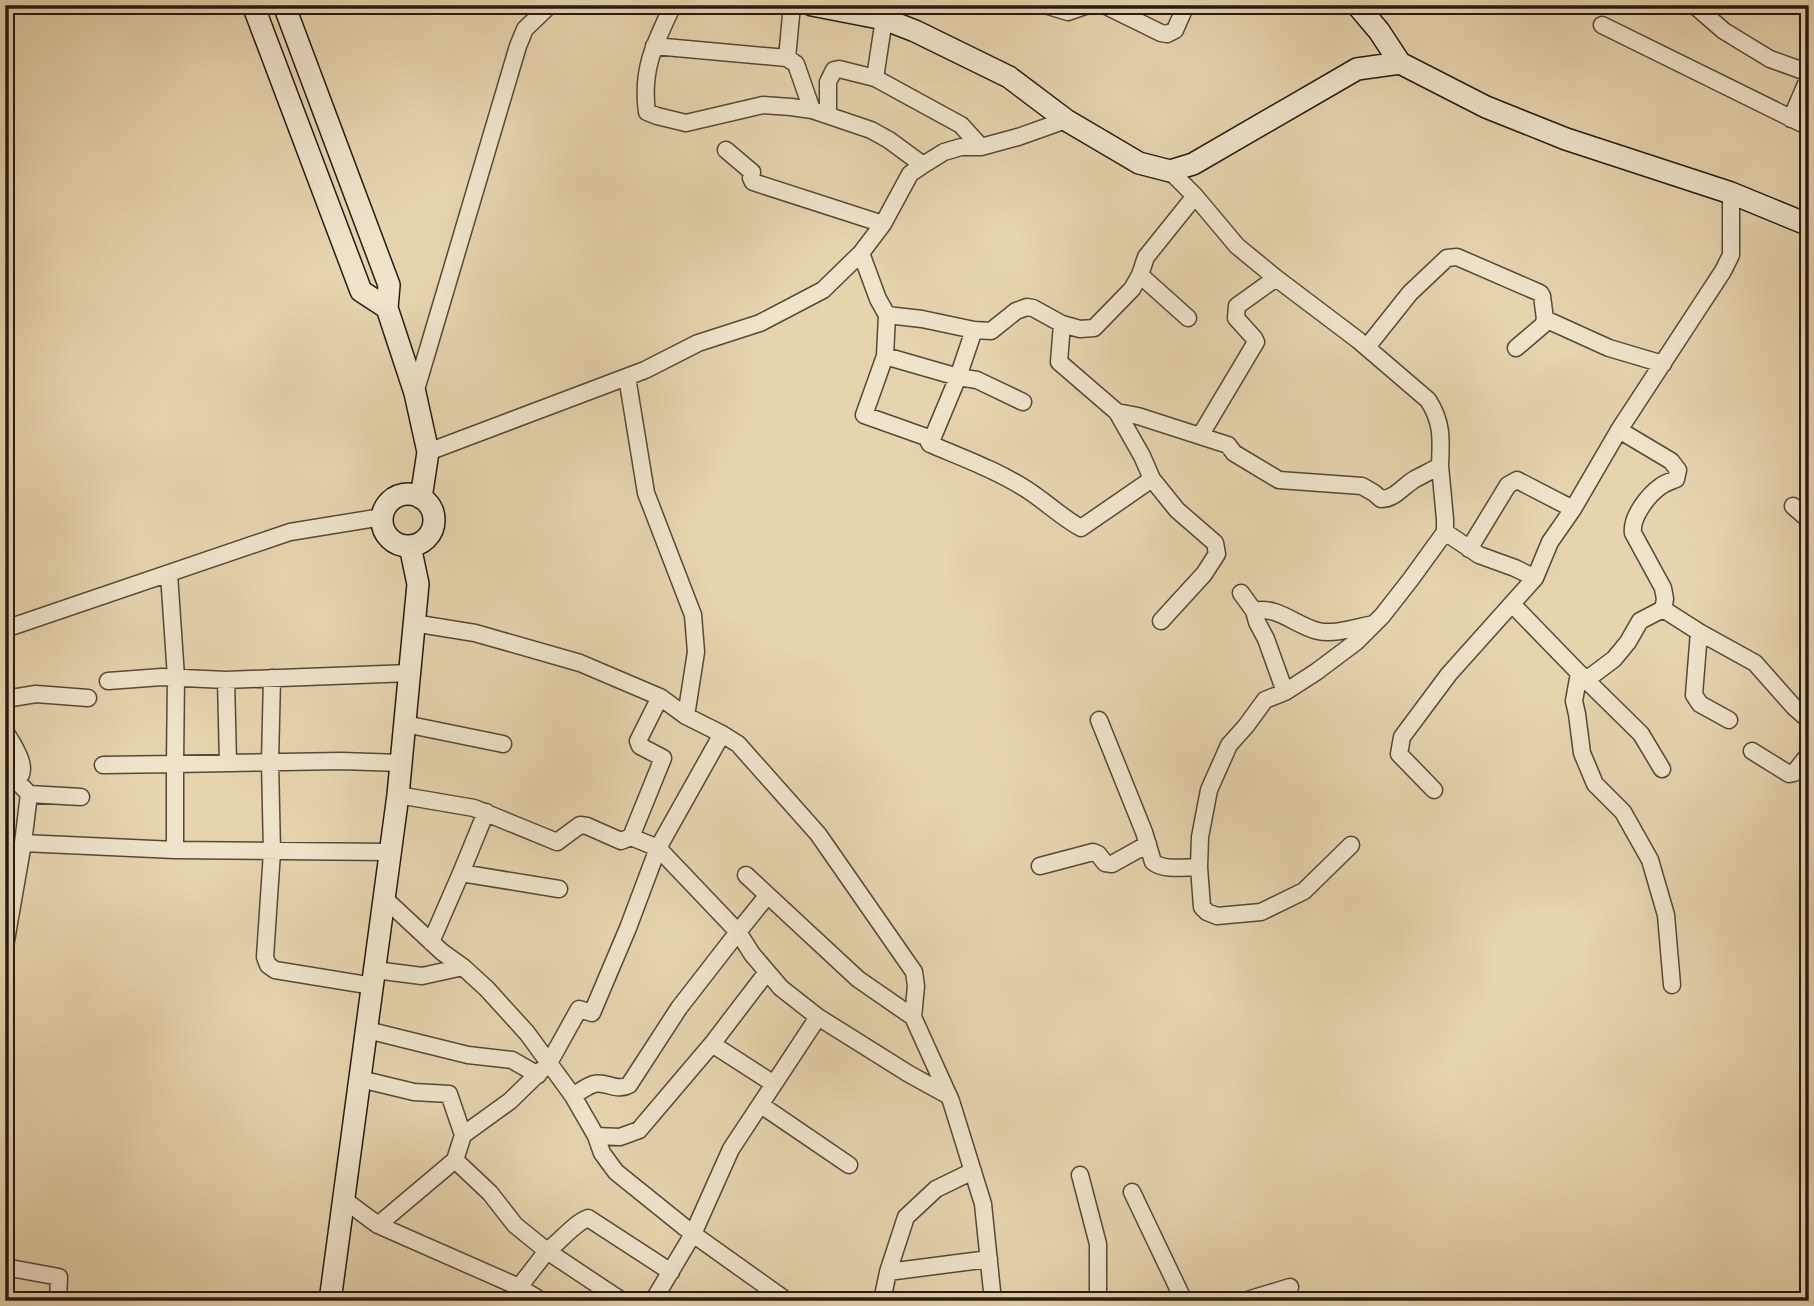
<svg xmlns="http://www.w3.org/2000/svg" width="1814" height="1306" font-family="'IM FELL Great Primer',serif">
<style>
.lines{fill:none;stroke-linecap:round;stroke-linejoin:round}
.street-casing{stroke:#55493a;stroke-width:19}
.secondary-casing{stroke:#251b13;stroke-width:24}
.street{stroke:#efe3ca;stroke-width:16}
.secondary{stroke:#efe3ca;stroke-width:21}
</style>
<rect width="100%" height="100%" fill="#e6d4ad"/>
<filter id="stains"><feTurbulence type="fractalNoise" baseFrequency=".00286" numOctaves="4"/><feColorMatrix values="0 0 0 0 .2 0 0 0 0 .09 0 0 0 0 .02 0 0 0 .5 -.17"/></filter>
<radialGradient id="worn" r=".72"><stop offset=".6" stop-color="#630" stop-opacity="0"/><stop offset="1" stop-color="#630" stop-opacity=".3"/></radialGradient>
<g class="lines">
<!-- street casing -->
<g class="street-casing">
<path id="street" d="M673,5C655,43 641,69 647,112L657,116L686,123L763,105L791,107L812,110L871,130L889,140L923,165
M792,5L787,58L796,64L812,110
M1045,5L1068,12L1088,5
M1104,5L1161,33L1167,34L1175,30L1186,5
M1694,5L1724,31L1770,59L1809,73
M884,19L875,78L961,125L981,147
M1602,25L1809,127
M654,46L787,58
M828,115V82L834,70L839,69L875,78
M1791,119L1809,77
M726,150L752,172L751,178L753,182L883,224
M861,253L878,299L887,315L922,319L974,330L991,331L1016,311L1027,307L1033,308L1062,324L1080,329L1094,328L1132,289L1140,275L1146,257L1195,196L1170,171
M1140,275L1188,318
M887,315L885,356L864,415L926,437L930,444C963,458 996,470 1026,489C1045,501 1061,517 1081,528L1152,479L1142,456L1117,412
M1545,319L1609,348L1663,364
M1062,324L1059,362L1117,412L1138,416L1200,436L1256,342L1254,338L1236,318L1237,306L1276,278L1237,246L1195,196
M974,330L958,377L977,380L1023,402
M1367,347L1410,293L1447,258L1457,257L1540,293L1542,296L1545,319L1543,325L1516,348
M885,356L958,377L930,444
M627,377L646,493L693,615L696,652L686,716
M415,393L518,46L525,29L550,5
M1619,430L1671,461L1678,470L1676,479C1671,481 1665,483 1661,486C1648,495 1631,517 1633,533L1663,588L1665,599L1663,609L1699,632L1755,663L1794,707L1809,720
M1200,436L1228,445L1234,453L1279,480L1362,486L1374,493L1381,499C1395,499 1403,486 1415,479C1423,475 1432,470 1440,466C1441,440 1443,423 1428,400L1358,340L1276,278
M428,452L645,370L698,343L760,323L823,290L861,253L883,224L910,174L923,165L944,152L961,147H981L1018,137L1066,120
M1152,479L1177,510L1215,543L1217,554L1204,574L1161,621
M1793,506L1809,520
M1445,532L1479,555L1515,568L1535,578
M1469,549L1508,485L1517,480L1573,509
M169,574L176,677L175,764L341,761L401,763
M1241,593L1254,611L1257,622L1266,639L1285,692
M1512,604L1579,673L1574,701L1577,714L1582,753L1595,784L1623,812L1650,860L1666,915L1672,985
M1254,611C1277,605 1296,626 1318,631C1335,635 1357,627 1374,624
M413,623L475,633L580,663L660,697L686,716L722,734L738,744L818,834L914,972L916,986L913,1017
M5,629L290,532L382,517
M1699,632L1694,695L1700,704L1729,720
M1579,673L1641,734L1662,769
M272,678L270,762L272,852L265,957L268,965L275,970L373,986
M226,680L228,763
M1586,680L1614,659L1628,642L1640,621L1663,609
M108,681L162,677L226,680L410,673
M5,699L36,694L88,698
M1099,720L1144,832L1153,862C1164,871 1185,867 1199,867
M405,724L503,744
M5,731C11,742 31,768 17,780C16,780 6,783 5,784
M722,734L658,848L738,932L767,896
M1752,751L1789,774L1794,773L1809,754
M103,765L175,764V850
M16,780L29,794L81,797
M1434,790L1399,754L1402,737L1449,674L1535,578L1550,542L1573,509L1619,430L1723,271L1731,255V193
M486,812L461,873L559,889
M631,837L663,758L640,746L638,741L660,697
M23,843L175,850L390,852
M1351,845L1304,891L1261,912L1217,916L1207,912L1202,907L1199,867L1200,837L1209,790L1229,745L1246,726L1265,700L1285,692L1316,672L1356,642L1382,616L1411,579L1445,532V519L1440,466
M1040,866L1093,852L1098,854L1105,863L1112,864L1148,844
M746,875L858,979L913,1017L951,1101L983,1204L993,1301
M384,898L442,952L463,967L487,989L527,1033L573,1096L596,1136L602,1153L616,1172L693,1234L787,1301
M431,942L461,873
M5,946L23,843L29,794
M375,970L422,976L463,967
M367,1030L468,1055L512,1060L538,1075
M712,1044L774,1084
M360,1079L414,1092L449,1094L463,1135
M573,1096C579,1092 587,1086 594,1084C607,1081 616,1092 629,1085L679,1008L738,932L752,954L781,988L818,1017L909,1074L949,1096
M761,1105L849,1165
M596,1136L620,1137L639,1130L712,1044L767,972
M455,1160L490,1193L515,1225L547,1251L519,1287
M1080,1175L1098,1244V1301
M1132,1192L1184,1301
M343,1199L378,1225L519,1287L542,1301
M378,1225L455,1160L463,1135L510,1101L549,1063L579,1009L592,1013L628,928L658,848L631,837L621,841L587,826L580,825L557,842L474,808L398,795
M5,1267L59,1277L58,1301
M888,1272L989,1259
M622,1301L547,1251C561,1241 573,1224 588,1218L671,1272
M653,1301L693,1234L731,1149L818,1017
M882,1301L888,1272L906,1217L936,1189L973,1171
M1244,1301L1290,1287"/>
</g>
<!-- secondary casing -->
<g class="secondary-casing">
<path id="secondary" d="M253,5L361,291L387,308
M284,5L389,285L387,308L415,393L428,452L421,498
M812,5L884,19L915,31L1009,77L1066,120L1139,163L1170,171L1193,164L1357,69L1400,63
M1357,5L1379,31L1400,63L1486,107L1566,139L1731,193L1809,225
M382 520a26 26 0 1 1 52 0a26 26 0 1 1-52 0Z
M330,1301L398,795L418,584L410,546"/>
</g>
<!-- street -->
<use href="#street" class="street"/>
<!-- secondary -->
<use href="#secondary" class="secondary"/>
</g>
<!-- margin -->
<rect width="1814" height="1306" fill="none" stroke="#e6d4ad" stroke-width="28"/>
<rect x="7" y="7" width="1800" height="1292" fill="none" stroke="#251b13" stroke-width="3.5"/>
<rect x="14" y="14" width="1786" height="1278" fill="none" stroke="#251b13" stroke-width="2"/>
<rect width="100%" height="100%" filter="url(#stains)"/>
<rect width="100%" height="100%" fill="url(#worn)"/>
</svg>
